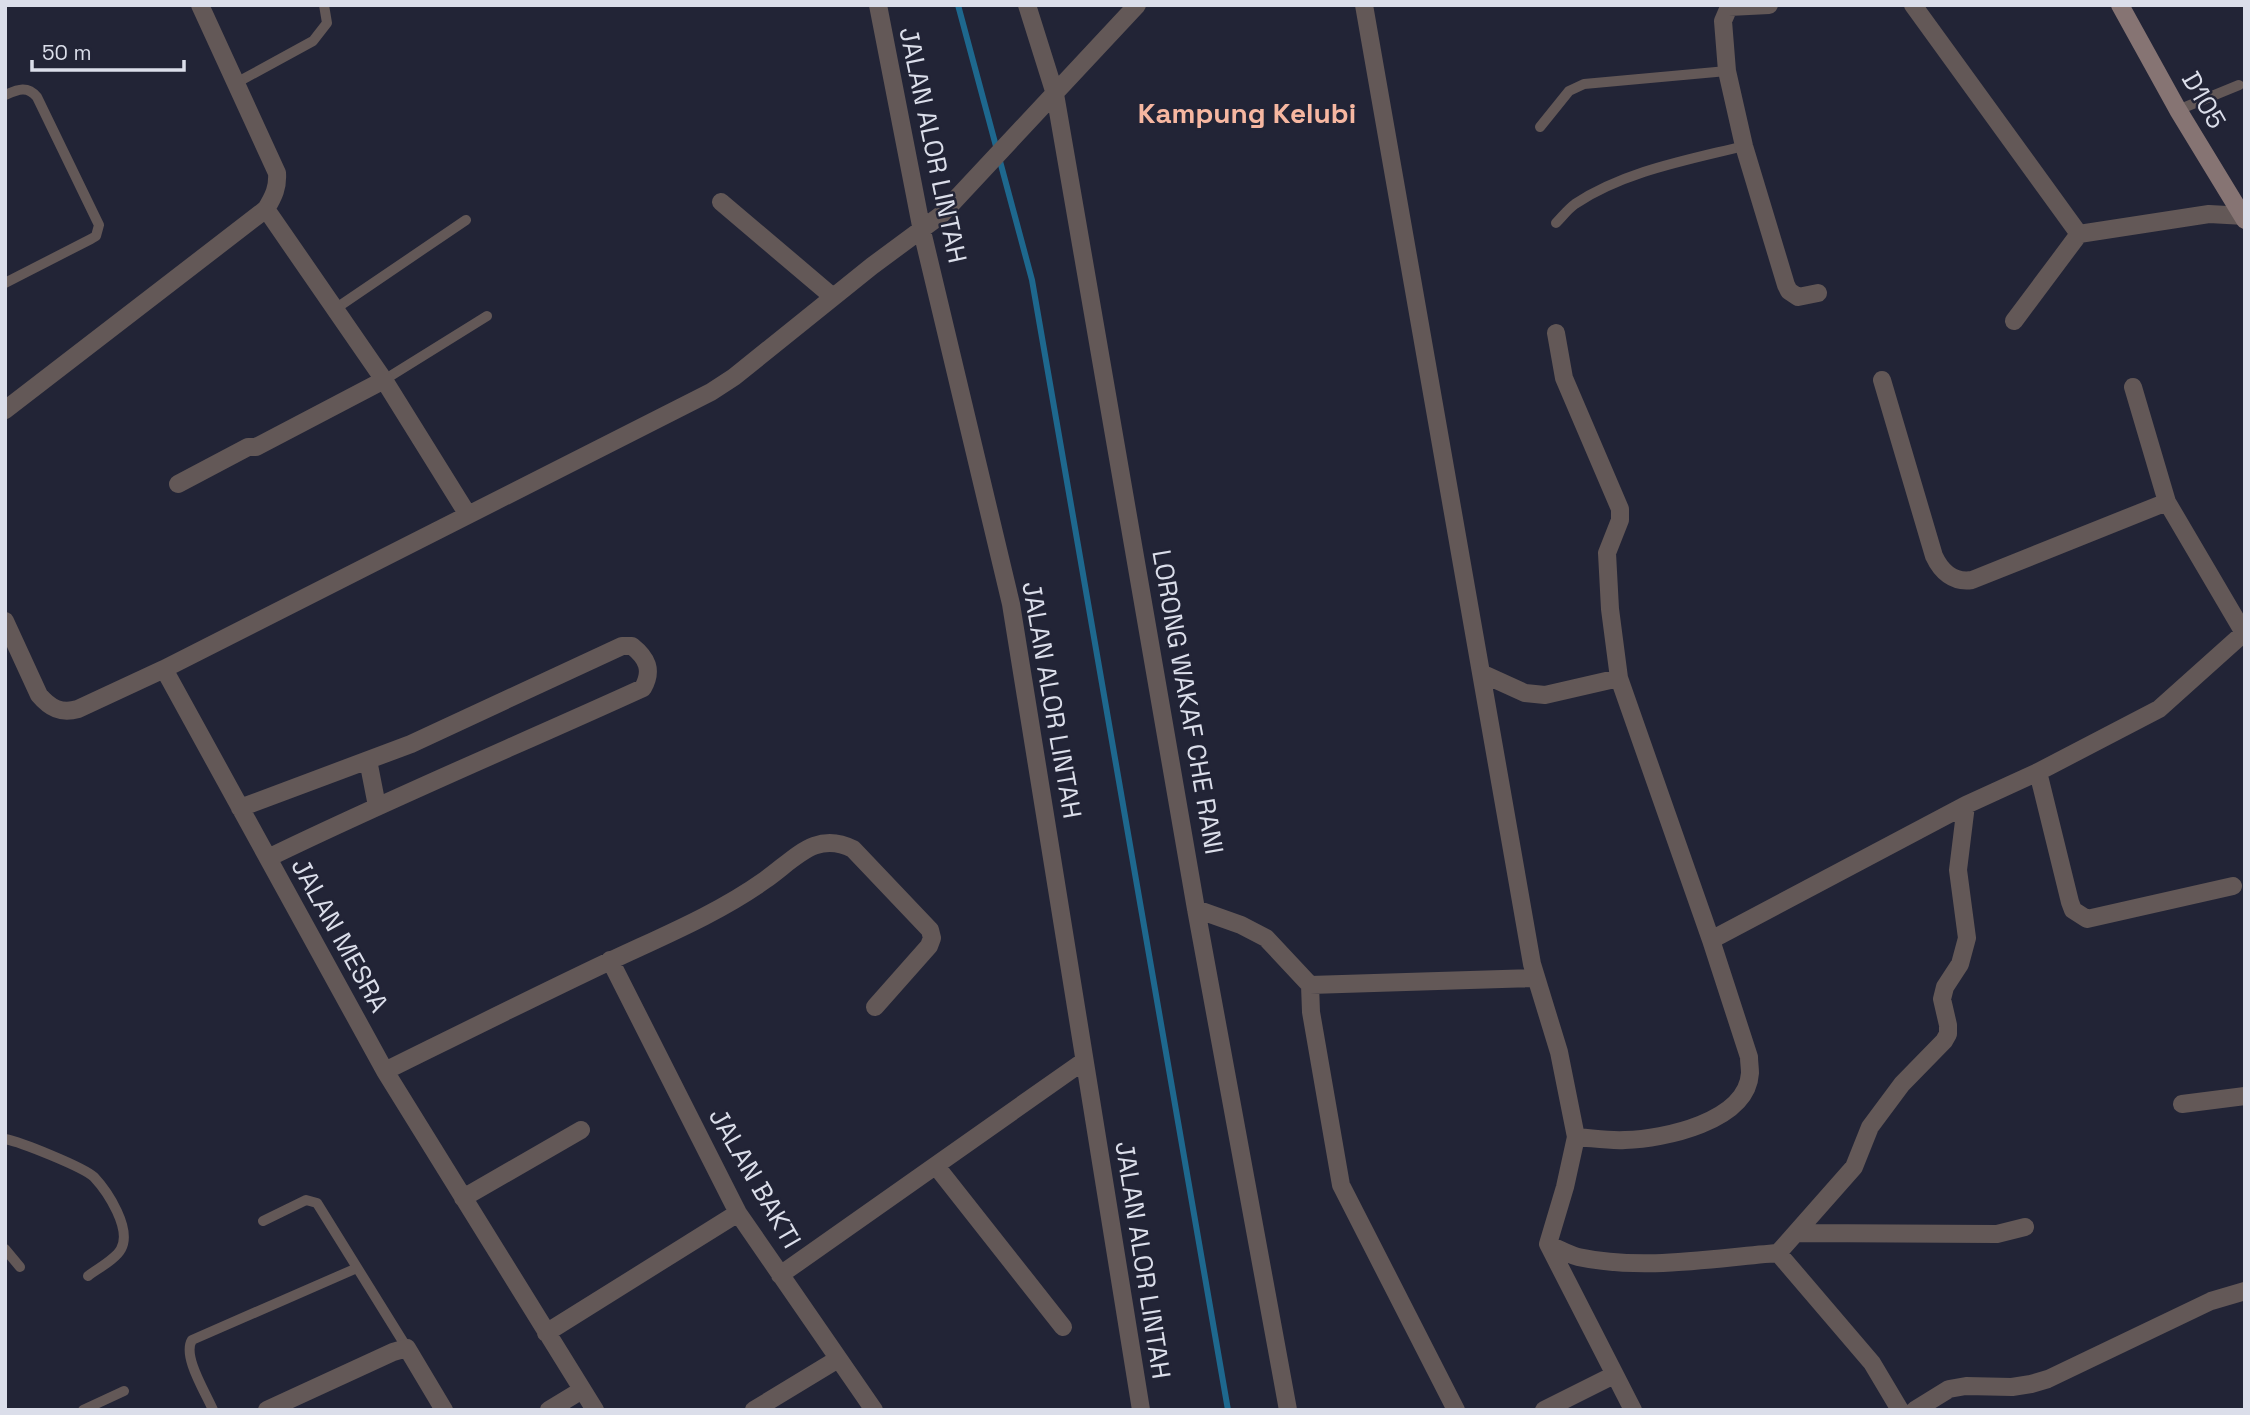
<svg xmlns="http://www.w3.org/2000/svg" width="2250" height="1415" font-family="'Space Grotesk',sans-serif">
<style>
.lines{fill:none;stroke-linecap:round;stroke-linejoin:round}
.stream{stroke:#1e688e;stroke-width:6}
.lane{stroke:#635857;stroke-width:10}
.street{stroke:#635857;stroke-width:18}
.secondary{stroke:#867473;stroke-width:18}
.labels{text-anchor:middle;stroke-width:5;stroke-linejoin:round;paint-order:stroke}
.street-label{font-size:26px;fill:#dbdeea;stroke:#222436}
.neighbourhood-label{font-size:28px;font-weight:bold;fill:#f6b7a1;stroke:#222436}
</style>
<rect width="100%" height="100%" fill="#222436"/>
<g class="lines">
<!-- stream -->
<path class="stream" d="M958,5L1032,280L1228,1410"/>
<!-- lane -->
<path class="lane" d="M236,83L313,41L327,23L324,5
M5,95C17,90 27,85 37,97L99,225L96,236L91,239L5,283
M2178,110L2239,85
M1540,127L1569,91L1584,84L1727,71
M1556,223C1562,217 1568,209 1575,204C1625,171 1688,160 1744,146
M335,309L466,220
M384,380L487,316
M5,1139C21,1142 83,1167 94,1177C108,1192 132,1229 121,1249C116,1259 97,1269 88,1276
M263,1221L306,1200L317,1203L407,1348
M5,1249L20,1267
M83,1410L124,1391
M213,1410C206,1393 182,1356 192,1340L357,1268"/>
<!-- street -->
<path class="street" d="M878,5L922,231L1011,604L1141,1410
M1027,5L1055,94L1196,909L1288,1410
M1364,5L1532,964L1559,1052L1576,1137L1565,1187L1548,1244L1633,1410
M1769,5L1729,7L1723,21L1727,71L1744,146L1786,285L1789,291L1798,297L1818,293
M1913,5L2079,234L2209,214L2245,216
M721,202L833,297
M266,209L384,380L468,515
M2014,321L2079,234
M1556,333L1564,378L1620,509V520L1607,553L1610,609L1619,678L1711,940L1749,1057C1749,1062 1750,1068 1750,1073C1747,1122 1663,1139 1625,1140C1609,1141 1592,1138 1576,1137
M1882,380L1934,556C1941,571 1953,583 1972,580L2167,502L2244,633
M2133,387L2167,502
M5,410L266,209C274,196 278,187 277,173L200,5
M178,484L248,447H256L384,380
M5,621L39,695C50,708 61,714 78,709L164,669L385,1071L595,1410
M164,669L711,392L734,377L872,266L941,215L1137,5
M1481,673L1525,693L1545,695L1619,678
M368,760L377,806
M2038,772L2159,709L2245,632
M240,808L411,744L622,646H632C647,658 653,670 643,688C518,745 391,798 268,858
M1196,909L1241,925L1266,938L1310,985
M1711,940L1966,805
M610,960L738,1213L874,1410
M385,1071C460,1034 534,997 610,961C663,936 717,914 765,880C795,859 816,830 853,849L930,930L932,938L929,946L875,1007
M2182,1104L2245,1096
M936,1166L1063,1327
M463,1198L581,1130
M1797,1233L1997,1234L2025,1227
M1548,1244C1558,1249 1568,1254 1578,1257C1644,1271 1712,1258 1778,1253L1872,1363L1900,1410
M1778,1253L1854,1167L1870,1127L1902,1084L1944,1041L1948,1034V1025L1942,999L1945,987L1960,964L1967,938L1958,870L1966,805L2038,772L2070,902L2073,910L2087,919L2233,886
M780,1275L1084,1061
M546,1333L738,1213
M267,1410L393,1352L407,1348L444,1410
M549,1410L582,1390
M754,1410L838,1359
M1456,1410L1341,1185L1311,1012L1310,985L1535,978
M1544,1410L1614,1375
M1915,1410L1949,1389L1966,1386L2012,1387L2031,1384L2048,1379L2211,1301L2245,1291"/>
<!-- secondary -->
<path class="secondary" d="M2120,5L2178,110L2245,220"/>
</g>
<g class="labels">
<!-- street labels -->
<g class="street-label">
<text transform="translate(2204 100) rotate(60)" y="9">D105</text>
<text transform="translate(933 145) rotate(78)" y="9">JALAN ALOR LINTAH</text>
<text transform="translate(1052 700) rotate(80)" y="9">JALAN ALOR LINTAH</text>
<text transform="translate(1188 702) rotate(80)" y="9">LORONG WAKAF CHE RANI</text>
<text transform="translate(340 935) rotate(61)" y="9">JALAN MESRA</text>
<text transform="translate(755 1178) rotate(60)" y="9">JALAN BAKTI</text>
<text transform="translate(1143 1260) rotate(81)" y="9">JALAN ALOR LINTAH</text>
</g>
<!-- neighbourhood labels -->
<g class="neighbourhood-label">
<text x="1247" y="123">Kampung Kelubi</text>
</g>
</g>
<!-- border -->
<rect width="2250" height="1415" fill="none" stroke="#dbdeea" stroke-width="14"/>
<!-- scale -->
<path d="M32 60v10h152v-10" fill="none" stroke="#dbdeea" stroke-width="3.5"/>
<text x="42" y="60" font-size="21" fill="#dbdeea" stroke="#222436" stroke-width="5" paint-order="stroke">50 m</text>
</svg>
